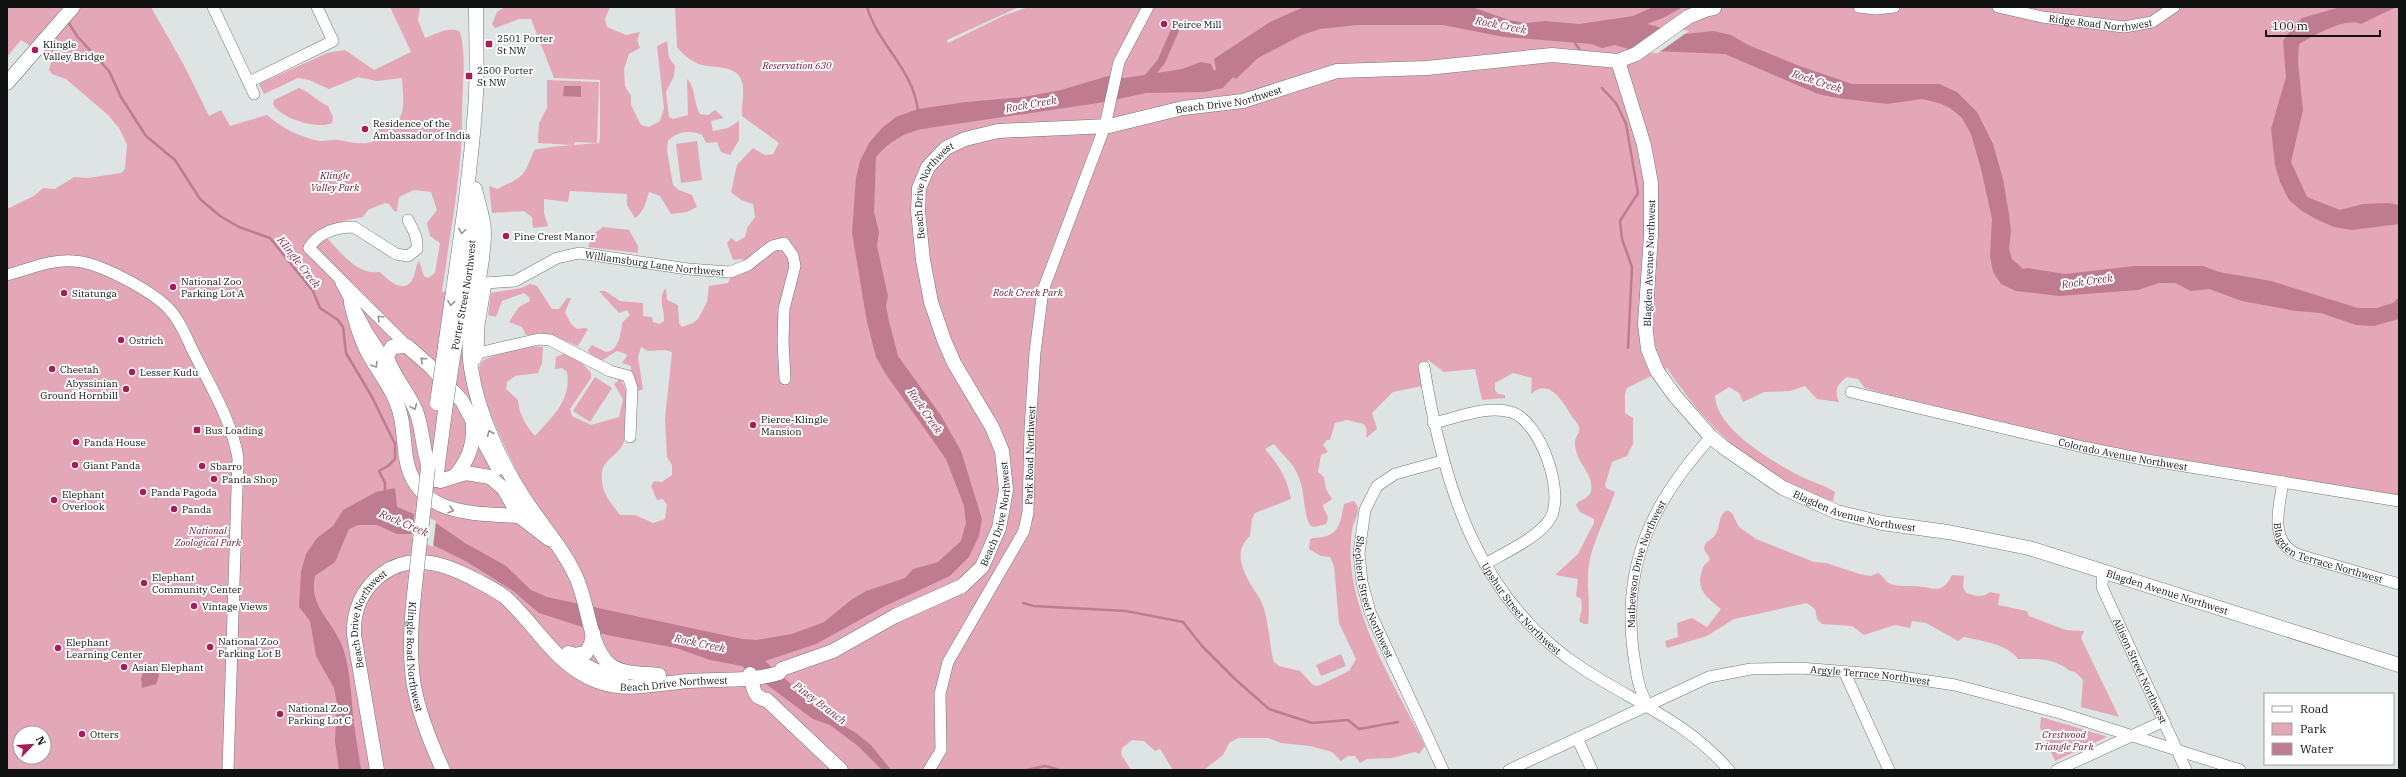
<svg xmlns="http://www.w3.org/2000/svg" width="2406" height="777" font-family="'IBM Plex Serif',serif">
<style>
.green{fill:#e4a7b8;fill-rule:evenodd}
.water{fill:#bf7b8f}
.pier{fill:#dde4e3}
.lines{fill:none;stroke-linecap:round;stroke-linejoin:round}
.stream{stroke:#bf7b8f;stroke-width:2.5}
.canal{stroke:#bf7b8f;stroke-width:8}
.minor-casing{stroke:#717776;stroke-width:12}
.major-casing{stroke:#717776;stroke-width:15}
.minor{stroke:#fff;stroke-width:11}
.major{stroke:#fff;stroke-width:14}
.major-bridge-casing{stroke:#717776;stroke-width:15;stroke-linecap:butt}
.major-bridge{stroke:#fff;stroke-width:14}
.oneway{stroke:#939594}
.poi-dot{fill:#a91b59;stroke:#fff;stroke-width:1.5}
.labels{text-anchor:middle;stroke-width:4;stroke-linejoin:round;paint-order:stroke}
.street-label{font-size:10px;fill:#101312;stroke:#fff}
.poi-label{font-size:10px;fill:#101312;stroke:#fff;text-anchor:start}
.park-label{font-size:10px;font-style:italic;fill:#681637;stroke:#fff}
.water-label{font-size:11px;font-style:italic;fill:#84314f;stroke:#fff}
</style>
<rect width="100%" height="100%" fill="#dde4e3"/>
<!-- green -->
<path class="green" d="M7,7H151L185,67L209,116L221,110L230,126L267,115C281,127 300,138 320,141C326,141 332,139 338,140C350,142 360,145 372,142L381,125C385,124 389,125 394,123C408,116 402,91 402,78L377,81L358,77L329,89L309,80L298,78L264,94L259,84L327,53L345,50L374,70L411,52L390,7H420L418,20L425,38C434,35 451,25 460,32C467,58 462,84 462,111C463,171 450,232 442,292L471,289L465,346L499,460L518,474C502,439 483,406 479,368C480,365 482,361 484,360C493,355 533,344 543,347L542,363L538,373L515,376L507,382L506,389L518,400C519,414 526,426 535,436C552,417 572,400 567,372L562,368L555,369L556,357L565,353L581,362L591,373V378L570,409L572,416L591,425L619,417L623,399L614,384L620,379C631,390 630,433 622,446C617,455 603,461 602,472C600,493 610,501 620,515H635L653,523L665,519L667,505L663,499L657,500L651,486L654,481L662,482L672,475V465L667,457L665,419L672,352L665,350L648,351L641,347L638,357L643,389L636,392L631,376V366L622,363L627,356L626,354L617,351L601,361L591,356L588,350L592,345L606,352C619,351 621,333 622,323L630,315L627,310L619,313L599,291H605L620,301L643,303V316L652,317L653,322L660,324L664,321C665,311 657,298 666,288L667,300L678,305L679,323L682,327L693,323L698,319L707,302L709,286L728,283L730,278L736,274L743,259L733,260L727,243L731,238L736,242L745,237L747,228L755,217L753,204L741,200L731,192L737,165L753,148L765,155L773,154L779,143L742,116C741,105 745,93 742,82C738,65 715,68 702,65C691,62 684,55 677,47L675,7H1019L947,40L948,43L1005,15L1029,7H2399V496L2089,444L1878,392L1865,388L1858,379L1847,377C1837,385 1834,390 1839,402L1817,399L1805,386L1790,391L1764,392L1743,402L1739,393L1729,387L1715,396C1716,428 1770,460 1796,474C1809,481 1823,484 1835,492L1833,501C1763,484 1705,426 1667,368L1627,388L1625,394V413L1633,418V444L1627,456L1612,462L1605,485L1606,488L1615,492C1608,513 1595,537 1590,559C1585,580 1591,602 1588,624H1584L1579,621L1582,608L1581,599L1576,596L1578,579L1555,575L1578,554L1594,523V519L1580,512L1576,505C1580,499 1589,499 1591,491C1594,477 1581,466 1577,454C1571,436 1580,437 1579,428C1579,424 1575,421 1573,418C1564,404 1550,376 1531,394L1532,378L1513,373L1495,383V390L1498,394L1505,395V398L1482,400L1475,369L1444,372L1428,360L1420,375L1422,386L1393,392L1372,413L1377,429L1366,438L1367,430L1364,424L1347,420L1335,423L1330,440H1327L1323,445L1328,452L1321,455L1318,472L1324,477L1326,489L1332,499L1323,505C1324,514 1331,514 1326,524L1314,527L1311,526C1303,516 1305,491 1299,478C1294,463 1283,456 1274,444L1265,449C1279,465 1287,478 1291,499L1255,513L1252,519L1250,536C1229,555 1248,580 1260,599C1263,605 1266,615 1267,622C1270,636 1270,649 1274,662L1279,666L1300,671L1313,685L1318,686L1349,671L1356,659L1339,623L1334,566L1330,557L1321,556L1309,549L1310,539C1314,537 1318,538 1323,537C1340,534 1341,519 1344,504L1354,501C1356,504 1358,506 1358,509C1358,516 1353,523 1352,530C1351,540 1350,553 1351,563C1355,624 1399,692 1425,746L1419,754L1415,752L1392,758L1367,759L1360,763L1355,756H1348L1341,761L1332,752L1310,746L1281,743L1268,738H1238L1229,743L1223,755L1204,770H1173L1160,749L1155,751L1144,741L1132,740L1122,748L1121,754L1131,770H7V209L34,196L43,188L55,189L74,177L88,178L121,173L125,169L127,144L119,128L108,115L66,79L52,74L49,70L52,60L21,40L7,57ZM414,190L431,192L437,210L427,223L430,236L440,243L435,273L428,278L424,276L419,261C416,265 416,271 414,276C406,296 390,282 380,272C354,276 336,245 319,230L347,220L363,217L368,210L385,203L389,204L395,212L397,211L399,197ZM20,733H44V757H20Z
M505,7H610L605,19L607,27L626,35L640,32L637,40L640,48L629,54L624,69L625,86L631,96V105L641,125L649,127L660,121L664,108L657,46L667,41L669,58L675,66L674,76L666,92L669,117L673,119L688,115L687,79C695,86 694,104 700,114L708,115L715,110L724,118L711,121L713,131L728,128L739,121V140L730,155L721,152L717,142L706,143L702,135C691,130 677,131 668,141L667,150L673,185L679,190L692,195L697,207L687,212L671,214L660,196L649,192C646,202 644,212 635,218L627,205V194L570,191L568,202L544,199V213L548,226L533,228L532,217L524,211L492,213L489,186L497,189C523,177 524,177 534,150L550,147L573,145L538,143L539,123L547,108V80L599,82L597,143L575,142L574,145L599,143L600,138V80L554,78L531,19H519L495,28L492,24L497,12Z
M299,88C310,92 317,101 328,106L333,117L332,123C318,130 279,118 273,104L274,100Z
M697,141L702,180L681,183L676,144Z
M603,227L629,230L638,246V253L588,247L592,235Z
M530,284L537,286L552,309H559L567,298H571L565,312L571,324L577,329L585,328L588,329L578,346L548,334L526,335L522,327L509,322L519,307L530,301L529,297L524,293L502,301L496,317L488,315L491,293L521,288Z
M595,377L612,388L590,422L573,411Z
M1727,510L1732,513L1739,527L1756,539L1814,562L1826,563L1860,574L1871,576L1878,573C1882,575 1884,579 1887,582C1895,587 1906,586 1915,586C1933,587 1942,596 1952,575L1964,576L1963,587L1966,593C1975,596 1982,598 1990,592L2000,594L1998,605L2027,611L2029,616L2066,630L2084,631L2081,638L2119,717L2081,707L2083,680L2075,672C2068,671 2067,668 2061,665C2048,658 2033,659 2018,659C2007,644 1982,641 1964,637L1958,641L1926,623L1912,621L1910,628L1895,625L1864,635L1852,626L1822,624L1817,619L1815,609L1807,603L1734,619L1707,636L1667,648L1665,641L1678,637L1677,623L1692,618L1707,627L1721,609C1707,597 1694,590 1703,568C1704,564 1708,563 1710,559L1704,549C1705,540 1711,541 1715,535C1721,526 1717,517 1727,510Z
M1341,654L1346,666L1321,676L1316,665Z
M2041,717L2102,735L2107,737L2055,761L2040,727Z"/>
<!-- water -->
<path class="water" d="M1304,7H1472L1509,20L1526,23L1545,21L1579,24L1633,16L1653,7H1683L1663,18L1647,24L1685,34L1713,31L1731,35L1748,45L1797,65L1852,84H1939L1957,92L1977,112L1993,144L2003,179L2009,214L2011,231L2009,249L2012,259L2023,269L2028,268L2065,274L2134,266H2203L2219,272L2271,281L2358,308H2377L2393,303L2399,297V319L2374,326L2356,325L2321,313L2296,311L2242,301L2209,289L2191,291L2175,283H2159L2138,290L2059,296L2016,291L2001,284L1993,272L1990,256L1992,219L1981,169L1971,134L1962,118L1950,108L1939,103L1922,99L1887,104L1837,98L1818,94L1725,54L1632,50L1615,45L1602,48L1592,44L1504,37L1443,25H1357L1320,29L1302,35L1258,58L1236,79L1233,77L1223,88L1205,92L1146,93L1105,102L922,129C902,134 890,141 876,157L874,212L879,232L877,246L888,296L886,306L889,321L898,356L940,414L961,451L982,519L979,536L969,557L950,576L885,606L816,644L765,661L826,715L856,733L871,745L891,770H882L858,746L830,725L813,719L742,666L710,660L676,648L607,635L539,613L512,590L467,562L411,534H397L377,525H358L349,529L335,562L315,576C308,607 333,620 343,648C351,673 351,698 354,724C356,739 359,755 361,770H339L335,741L337,704L334,688L316,656L310,621L299,607L301,572L306,554L317,538L333,526L343,510L376,492L395,488L397,507L436,523L465,543L506,566L531,590L547,597L742,639L756,640L792,634L824,622L851,600L866,591L905,578L913,569L938,562L961,541L966,523L964,506L946,459L885,373L876,357L867,322L852,233L856,178L860,161L869,143L882,128L896,117L918,109L966,102L1024,97L1061,90L1108,76L1125,78L1182,69L1201,62L1211,64L1214,71L1216,69L1214,59L1270,22Z
M2354,7H2396L2361,24C2346,16 2313,36 2299,44L2298,62L2303,110L2291,162L2307,197L2340,210L2363,204L2388,203L2399,205V224L2352,230L2334,227L2318,220L2302,211L2289,200L2280,182L2275,165L2271,129L2286,77L2283,41L2293,26L2302,18L2337,8Z
M564,86H581V97L563,96Z
M146,663L156,665L159,676L156,684L142,688L141,679Z"/>
<!-- pier -->
<path class="pier" d="M1667,27L1689,31L1658,53L1632,52Z
M415,512L436,521L433,547L412,537Z"/>
<g class="lines">
<!-- stream -->
<path class="stream" d="M867,7C879,47 913,68 918,111
M67,20L77,36L109,71L121,97L146,136L175,160L200,199L220,216L239,227L270,238L313,291L320,308L338,320L343,327L346,353L372,397L395,444V459L388,466L379,471L385,483V492
M1572,39L1580,50
M1602,88L1616,103L1626,124L1638,193L1620,221L1622,239L1632,267L1628,348
M1023,603L1034,606L1126,611L1183,622L1202,646L1235,679L1269,709L1312,723L1348,720L1359,729L1398,722
M1027,770L1045,766L1060,770"/>
<!-- canal -->
<path class="canal" d="M1145,81L1161,62L1175,30"/>
<!-- minor casing -->
<g class="minor-casing">
<g id="minor">
<path d="M213,7L254,94"/>
<path d="M1859,7L1876,9L1894,7"/>
<path id="s1" d="M1998,7L2042,17L2124,27L2152,22L2174,7"/>
<path d="M249,82L333,41L317,7"/>
<path d="M7,275C30,269 50,259 74,261C99,262 154,292 170,310C182,323 188,342 196,357C212,389 232,422 238,458L228,770"/>
<path id="s2" d="M470,281L486,283L515,281L557,258L579,253L688,269L730,272L748,265L772,246L784,243L793,256L795,266L784,309L783,342L785,379"/>
<path d="M341,283L368,333L389,365"/>
<path d="M407,346L309,248C319,232 336,227 354,227L396,254L408,256L417,249C418,237 413,230 408,220"/>
<path d="M478,353L539,339L550,340L610,371L628,376L632,388L630,437"/>
<path d="M476,359L478,353L479,325L486,283"/>
<path id="s3" d="M1424,367C1443,485 1478,602 1585,670C1638,704 1686,721 1729,770"/>
<path id="s4" d="M1851,392L2083,447L2147,460L2399,501"/>
<path d="M1433,423C1457,418 1486,405 1511,412C1540,420 1566,494 1550,519C1538,538 1504,553 1485,564"/>
<path id="s5" d="M1442,461L1395,474L1377,486L1365,510L1359,553L1362,582L1370,612L1443,770"/>
<path id="s6" d="M2283,482C2279,507 2268,543 2299,555L2399,584"/>
<path id="s7" d="M2103,570L2102,587L2186,770"/>
<path d="M1844,671L1889,770"/>
<path id="s8" d="M1648,705C1637,688 1636,669 1633,650C1622,562 1654,500 1711,437"/>
<path d="M1577,738L1592,770"/>
<path id="s9" d="M929,770L941,750L940,694L948,662L1024,531L1028,512L1030,429L1035,352L1043,290L1105,126L1119,62L1148,7"/>
<path id="s10" d="M1509,770L1709,677L1751,669L1799,668L1889,675L1955,685L2060,713L2240,770"/>
<path d="M2057,770L2164,721"/>
</g>
</g>
<!-- major casing -->
<g class="major-casing">
<g id="major">
<path id="s11" d="M1618,61L1644,145L1651,183V235L1645,324L1648,349L1657,371L1675,396L1711,437L1723,447L1783,488L1837,512L1882,523L1948,532L2029,548L2399,665"/>
<path d="M7,83L73,7"/>
<path d="M475,189C478,203 484,218 484,233C484,279 464,323 471,368C478,415 503,468 530,507C546,530 565,552 576,577C588,602 589,643 607,662C619,675 643,673 659,675"/>
<path d="M351,303C356,323 361,342 372,360C380,373 389,385 395,399C404,418 403,438 406,458C416,517 474,513 519,516L524,512"/>
<path d="M445,347C456,268 469,190 475,110C478,76 476,41 476,7"/>
<path id="s12" d="M453,357L469,269L474,209"/>
<path d="M498,468L462,401L431,367L407,346L392,347L387,356C391,374 409,393 416,411C424,431 422,455 432,475L440,481L466,473L490,477L504,489L519,516L549,539"/>
<path d="M455,476C468,460 474,446 473,425"/>
<path d="M436,480L445,411"/>
<path id="s13" d="M414,595C406,670 412,702 443,770"/>
<path d="M568,653L575,655L586,653L591,644L593,633"/>
<path d="M580,663L597,671L623,675"/>
<path d="M750,674C754,685 751,698 767,700L841,770"/>
<path id="s14" d="M377,770L354,635C353,611 362,589 382,574C413,551 448,565 478,581C487,586 498,591 506,598C537,626 556,666 597,681C627,693 659,683 689,681C720,679 749,682 779,673L782,669L833,651L895,616L962,586L982,567L999,528L1006,490L1002,451L992,427L954,363L944,340L931,302L923,260L918,211L919,188L928,167L946,148L965,139L998,131L1109,126L1183,108L1243,101L1337,71L1427,68L1552,55L1618,61L1636,54L1688,17L1705,10L1714,8"/>
</g>
</g>
<!-- minor -->
<use href="#minor" class="minor"/>
<!-- major -->
<use href="#major" class="major"/>
<!-- major-bridge casing -->
<g class="major-bridge-casing">
<path id="major-bridge" d="M437,403L445,347
M445,411L453,357
M414,595L428,468"/>
</g>
<!-- major-bridge -->
<use href="#major-bridge" class="major-bridge"/>
</g>
<!-- one-way arrows -->
<defs><path id="oneway-chevron" d="M-2-3.5L2.5 0L-2 3.5" fill="none" stroke-width="1.6" stroke-linecap="round" stroke-linejoin="round"/></defs>
<g class="oneway">
<use href="#oneway-chevron" transform="translate(462 231) rotate(98)"/>
<use href="#oneway-chevron" transform="translate(451 303) rotate(99)"/>
<use href="#oneway-chevron" transform="translate(380 318) rotate(-134)"/>
<use href="#oneway-chevron" transform="translate(423 360) rotate(-138)"/>
<use href="#oneway-chevron" transform="translate(375 365) rotate(58)"/>
<use href="#oneway-chevron" transform="translate(414 407) rotate(66)"/>
<use href="#oneway-chevron" transform="translate(490 433) rotate(-113)"/>
<use href="#oneway-chevron" transform="translate(451 510) rotate(17)"/>
</g>
<!-- markers -->
<g class="poi-dot">
<circle cx="1164" cy="24" r="4"/>
<rect x="485" y="40" width="8" height="8" rx="2"/>
<circle cx="35" cy="50" r="4"/>
<rect x="465" y="72" width="8" height="8" rx="2"/>
<circle cx="365" cy="129" r="4"/>
<circle cx="506" cy="236" r="4"/>
<circle cx="173" cy="287" r="4"/>
<circle cx="64" cy="293" r="4"/>
<circle cx="121" cy="340" r="4"/>
<circle cx="52" cy="369" r="4"/>
<circle cx="132" cy="372" r="4"/>
<circle cx="126" cy="389" r="4"/>
<circle cx="753" cy="425" r="4"/>
<rect x="193" y="426" width="8" height="8" rx="2"/>
<circle cx="76" cy="442" r="4"/>
<circle cx="75" cy="465" r="4"/>
<circle cx="202" cy="466" r="4"/>
<circle cx="214" cy="479" r="4"/>
<circle cx="143" cy="492" r="4"/>
<circle cx="54" cy="500" r="4"/>
<circle cx="174" cy="509" r="4"/>
<circle cx="144" cy="583" r="4"/>
<circle cx="194" cy="606" r="4"/>
<circle cx="210" cy="647" r="4"/>
<circle cx="58" cy="648" r="4"/>
<circle cx="124" cy="667" r="4"/>
<circle cx="280" cy="714" r="4"/>
<circle cx="82" cy="734" r="4"/>
</g>
<g class="labels">
<!-- street labels -->
<g class="street-label">
<text dy="4" stroke="none"><textPath href="#s1" startOffset="104">Ridge Road Northwest</textPath></text>
<text dy="4" stroke="none"><textPath href="#s14" startOffset="1620">Beach Drive Northwest</textPath></text>
<text dy="4" stroke="none"><textPath href="#s14" startOffset="1285">Beach Drive Northwest</textPath></text>
<text dy="4" stroke="none"><textPath href="#s2" startOffset="192">Williamsburg Lane Northwest</textPath></text>
<text transform="translate(1649 263) rotate(-88)" y="4">Blagden Avenue Northwest</text>
<text dy="4" stroke="none"><textPath href="#s12" startOffset="63">Porter Street Northwest</textPath></text>
<text dy="4" stroke="none"><textPath href="#s4" startOffset="279">Colorado Avenue Northwest</textPath></text>
<text dy="4" stroke="none"><textPath href="#s9" startOffset="340">Park Road Northwest</textPath></text>
<text dy="4" stroke="none"><textPath href="#s11" startOffset="566">Blagden Avenue Northwest</textPath></text>
<text dy="4" stroke="none"><textPath href="#s14" startOffset="937">Beach Drive Northwest</textPath></text>
<text dy="4" stroke="none"><textPath href="#s6" startOffset="105">Blagden Terrace Northwest</textPath></text>
<text dy="4" stroke="none"><textPath href="#s8" startOffset="146">Mathewson Drive Northwest</textPath></text>
<text dy="4" stroke="none"><textPath href="#s11" startOffset="890">Blagden Avenue Northwest</textPath></text>
<text dy="4" stroke="none"><textPath href="#s5" startOffset="187">Shepherd Street Northwest</textPath></text>
<text dy="4" stroke="none"><textPath href="#s3" startOffset="265">Upshur Street Northwest</textPath></text>
<text dy="4" stroke="none"><textPath href="#s14" startOffset="157">Beach Drive Northwest</textPath></text>
<text dy="4" stroke="none"><textPath href="#s13" startOffset="62">Klingle Road Northwest</textPath></text>
<text dy="4" stroke="none"><textPath href="#s7" startOffset="109">Allison Street Northwest</textPath></text>
<text dy="4" stroke="none"><textPath href="#s10" startOffset="383">Argyle Terrace Northwest</textPath></text>
<text dy="4" stroke="none"><textPath href="#s14" startOffset="544">Beach Drive Northwest</textPath></text>
</g>
<!-- poi labels -->
<g class="poi-label">
<text x="1172" y="28">Peirce Mill</text>
<text x="497" y="42">2501 Porter<tspan x="497" dy="12">St NW</tspan></text>
<text x="43" y="48">Klingle<tspan x="43" dy="12">Valley Bridge</tspan></text>
<text x="477" y="74">2500 Porter<tspan x="477" dy="12">St NW</tspan></text>
<text x="373" y="127">Residence of the<tspan x="373" dy="12">Ambassador of India</tspan></text>
<text x="514" y="240">Pine Crest Manor</text>
<text x="181" y="285">National Zoo<tspan x="181" dy="12">Parking Lot A</tspan></text>
<text x="72" y="297">Sitatunga</text>
<text x="129" y="344">Ostrich</text>
<text x="60" y="373">Cheetah</text>
<text x="140" y="376">Lesser Kudu</text>
<text x="118" y="387" text-anchor="end">Abyssinian<tspan x="118" dy="12">Ground Hornbill</tspan></text>
<text x="761" y="423">Pierce-Klingle<tspan x="761" dy="12">Mansion</tspan></text>
<text x="205" y="434">Bus Loading</text>
<text x="84" y="446">Panda House</text>
<text x="83" y="469">Giant Panda</text>
<text x="210" y="470">Sbarro</text>
<text x="222" y="483">Panda Shop</text>
<text x="151" y="496">Panda Pagoda</text>
<text x="62" y="498">Elephant<tspan x="62" dy="12">Overlook</tspan></text>
<text x="182" y="513">Panda</text>
<text x="152" y="581">Elephant<tspan x="152" dy="12">Community Center</tspan></text>
<text x="202" y="610">Vintage Views</text>
<text x="218" y="645">National Zoo<tspan x="218" dy="12">Parking Lot B</tspan></text>
<text x="66" y="646">Elephant<tspan x="66" dy="12">Learning Center</tspan></text>
<text x="132" y="671">Asian Elephant</text>
<text x="288" y="712">National Zoo<tspan x="288" dy="12">Parking Lot C</tspan></text>
<text x="90" y="738">Otters</text>
</g>
<!-- park labels -->
<g class="park-label">
<text x="797" y="69">Reservation 630</text>
<text x="335" y="179">Klingle<tspan x="335" dy="12">Valley Park</tspan></text>
<text x="1028" y="296">Rock Creek Park</text>
<text x="208" y="534">National<tspan x="208" dy="12">Zoological Park</tspan></text>
<text x="2064" y="738">Crestwood<tspan x="2064" dy="12">Triangle Park</tspan></text>
</g>
<!-- water labels -->
<g class="water-label">
<text transform="translate(1501 25) rotate(11)" y="4">Rock Creek</text>
<text transform="translate(1817 81) rotate(18)" y="4">Rock Creek</text>
<text transform="translate(1031 104) rotate(-10)" y="4">Rock Creek</text>
<text transform="translate(299 262) rotate(52)" y="4">Klingle Creek</text>
<text transform="translate(2087 281) rotate(-8)" y="4">Rock Creek</text>
<text transform="translate(925 411) rotate(55)" y="4">Rock Creek</text>
<text transform="translate(404 523) rotate(23)" y="4">Rock Creek</text>
<text transform="translate(700 643) rotate(12)" y="4">Rock Creek</text>
<text transform="translate(820 703) rotate(37)" y="4">Piney Branch</text>
</g>
</g>
<!-- border -->
<rect width="2406" height="777" fill="none" stroke="#101312" stroke-width="16"/>
<!-- legend -->
<rect x="2264" y="693" width="130" height="72" fill="#ffffff" stroke="#9fa1a0"/>
<rect x="2272" y="706" width="20" height="6" fill="#ffffff" stroke="#9fa1a0"/>
<text x="2300" y="713" font-size="12" fill="#101312">Road</text>
<rect x="2272" y="723" width="20" height="12" fill="#e4a7b8" stroke="#9fa1a0"/>
<text x="2300" y="733" font-size="12" fill="#101312">Park</text>
<rect x="2272" y="743" width="20" height="12" fill="#bf7b8f" stroke="#9fa1a0"/>
<text x="2300" y="753" font-size="12" fill="#101312">Water</text>
<!-- north arrow -->
<g transform="translate(32 745) rotate(65)"><circle r="19" fill="#ffffff" stroke="#9fa1a0"/>
<path d="M0-3L7 15L0 10L-7 15Z" fill="#a91b59"/>
<text y="-6" font-size="11" font-weight="bold" text-anchor="middle" fill="#101312">N</text>
</g>
<!-- scale -->
<path d="M2266 30v6h114v-6" fill="none" stroke="#101312" stroke-width="2"/>
<text x="2272" y="30" font-size="12" fill="#101312" stroke="#ffffff" stroke-width="3" paint-order="stroke">100 m</text>
</svg>
